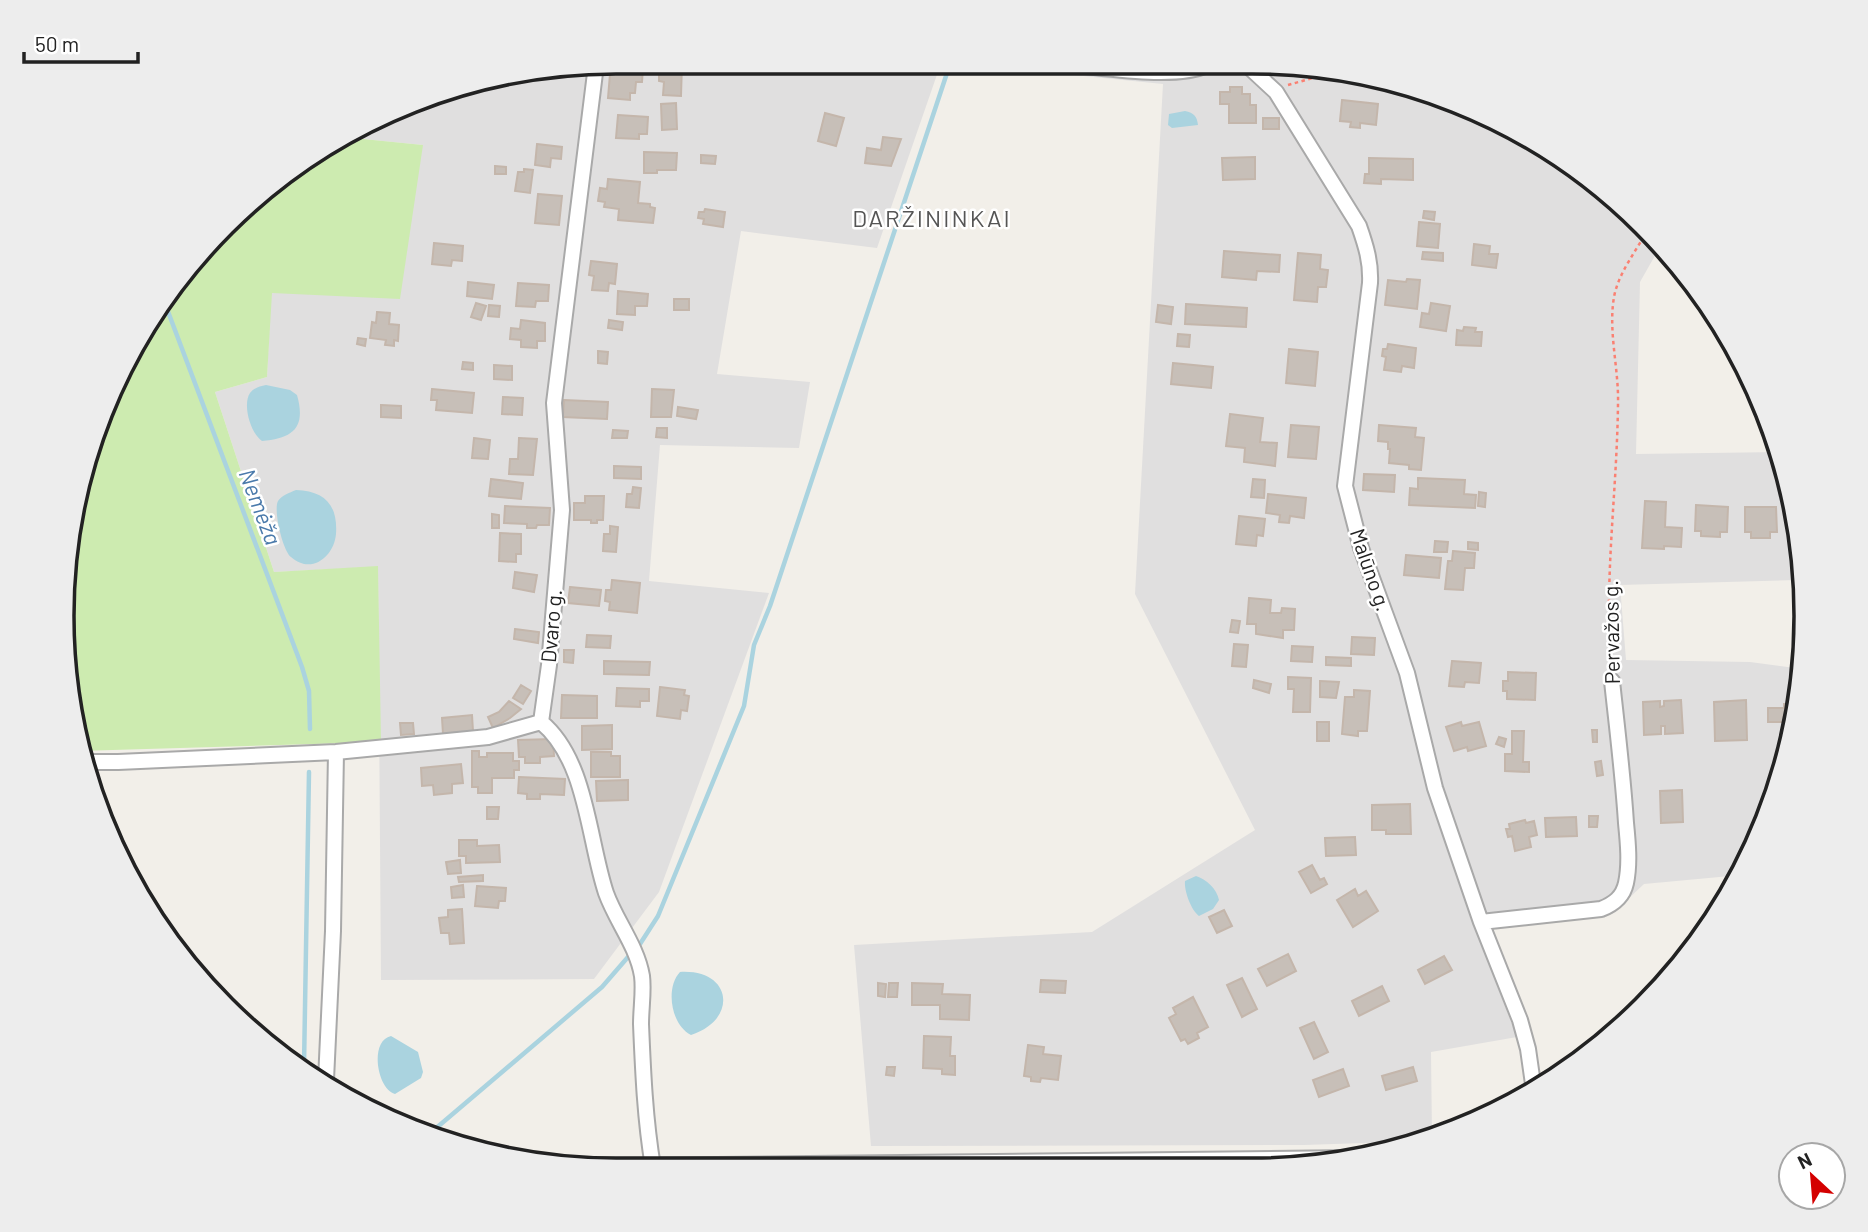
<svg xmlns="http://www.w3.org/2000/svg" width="1868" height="1232" font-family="Barlow,sans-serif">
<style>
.residential{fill:#e0dfdf}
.grass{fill:#cdebb0}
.water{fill:#aad3df}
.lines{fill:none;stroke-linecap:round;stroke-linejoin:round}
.stream{stroke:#aad3df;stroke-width:4.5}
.building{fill:#c7bfb8;stroke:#c4b6ab;stroke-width:2}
.street-casing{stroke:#a9a9a9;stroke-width:18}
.path{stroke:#fa8072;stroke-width:2.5;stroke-dasharray:3.5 3.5;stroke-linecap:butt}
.street{stroke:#fff;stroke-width:14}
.labels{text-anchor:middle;stroke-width:5;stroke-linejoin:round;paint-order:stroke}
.street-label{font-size:21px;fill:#222;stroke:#fff}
.water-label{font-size:23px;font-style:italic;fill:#4a7aab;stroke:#fff}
.quarter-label{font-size:24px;letter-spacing:2px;fill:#555;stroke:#fff}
.rim{fill:none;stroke:#222;stroke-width:3.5}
</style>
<rect width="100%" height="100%" fill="#f2efe9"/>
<!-- residential -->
<path class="residential" d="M616,61L941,63L877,248L741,231L717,374L810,382L799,448L660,445L649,581L769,593L659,892L594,979L381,980L378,567L274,572L215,392L267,377L271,293L423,145L343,137L438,91Z
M965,64L1325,66L1497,118L1617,199L1661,245L1640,282L1636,454L1780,452L1788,472L1794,511L1795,580L1620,585L1626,660L1750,662L1803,669L1802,688L1777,794L1741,875L1644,884L1612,914L1476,930L1517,1037L1431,1052L1432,1138L1425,1141L1304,1145L871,1146L854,945L1092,932L1255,830L1135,594L1163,84Z"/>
<!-- grass -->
<path class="grass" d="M343,137L423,145L400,299L272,293L267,377L215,392L274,572L378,566L381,742L79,751L62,580L91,437L176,278L307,155Z"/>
<!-- water -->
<path class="water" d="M1185,111C1194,113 1197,116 1198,125L1172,128L1168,125L1169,114Z
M266,385L290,390L297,395C306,427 294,438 262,441C251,434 242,405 250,393C254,388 260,386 266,385Z
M296,490C324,491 338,504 336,534C334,557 311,575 291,557C283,551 273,510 278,501C282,495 289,493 296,490Z
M1196,876C1206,879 1217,889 1219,900L1213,909L1199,916C1191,910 1184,891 1185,881Z
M680,972C733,969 738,1020 691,1035C671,1025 665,988 680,972Z
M391,1036L418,1052L423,1072L421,1078L395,1094C377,1089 369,1041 391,1036Z"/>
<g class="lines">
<!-- stream -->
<path class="stream" d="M164,301L302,667L309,691L310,729
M640,944L658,916L744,706L754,645L770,606L950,64
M304,1066L309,772
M428,1135L602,987L628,957"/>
</g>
<!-- building -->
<path class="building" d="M611,62H637V67L643,68L642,82H636L635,93H630V100L608,98Z
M659,63H682L681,96L663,95L664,82L659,81Z
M1230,87H1242V94H1250V105H1256V123H1229V104H1220V92H1230Z
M1342,100L1378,104L1376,125L1360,123V128L1350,127L1351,122L1340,121Z
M676,103L677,129L662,130L661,104Z
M825,113L844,118L836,146L818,141Z
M618,115L648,117L647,134H639V139L616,138Z
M1263,118H1279V129H1263Z
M883,137L901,139L891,166L865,163L867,148L881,150Z
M537,144L562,147L561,159L551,158L550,167L535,165Z
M644,152L677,153L676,170H657V173H644Z
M701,155L716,156L715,164L701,163Z
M1255,157V179L1223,180L1222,158Z
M1369,158L1413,159V180L1381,179V184L1364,183L1365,174H1369Z
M495,166L506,167V174H495Z
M524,169L533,170L530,193L515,191L518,172H524Z
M608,179L640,182L638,203L650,204V207L655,208L653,223L618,220L619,209L604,207L605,202L598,201L600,188L607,189Z
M538,194L562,196L559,225L535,223Z
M705,209L725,212L723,227L703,224L704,219L698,218L699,212H704Z
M1424,211L1435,212L1434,220L1423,218Z
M1419,222L1440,224L1438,248L1417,246Z
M434,243L463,246L462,261L452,260L451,266L432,264Z
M1474,244L1490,246L1489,254H1498L1496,268L1472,265Z
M1224,251L1280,255L1279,272L1257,271L1256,280L1222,277Z
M1423,252L1443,253V261L1422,259Z
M1298,253L1321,255L1320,269L1328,270L1326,287H1318L1317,302L1294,300Z
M591,261L617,264L615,284L609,283L608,291L592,290L594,276L589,275Z
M1407,279L1420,280L1417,309L1385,305L1388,280L1406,282Z
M468,282L494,285L492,299L467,296Z
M518,283L549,285L548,301H536L535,307L516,306Z
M618,291L648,294L647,306H635V315L617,314Z
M674,299H689V310H674Z
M476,303L486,306L481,320L471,317Z
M1431,303L1450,306L1446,331L1420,327L1422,313L1429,314Z
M1186,304L1247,308L1246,327L1185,324Z
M489,305L500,306L499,317L488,316Z
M1158,305L1173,307L1171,324L1156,322Z
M377,312L390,313L389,324L399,325L398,341L394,340V346L385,345L386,340L370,338L372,322L376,323Z
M521,320L545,323V341H537V348L521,347V340L510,339L511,328L520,329Z
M609,320L623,322L622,330L608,328Z
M1464,327L1476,328L1475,332H1482L1481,346L1456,345L1457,330L1463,331Z
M1178,334L1190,335L1189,347L1177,346Z
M358,338L366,339L365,346L357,344Z
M1388,344L1416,348L1414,368L1402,366L1401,372L1384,370L1386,357L1382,356L1383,349H1387Z
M1289,349L1318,352L1315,386L1286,383Z
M598,351L608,352L607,364L598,363Z
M463,362L473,363V370L462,369Z
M1173,363L1213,367L1211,388L1171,384Z
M494,365L512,366V380L494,379Z
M432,389L474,393L472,413L436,410L437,400H431Z
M652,389L674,390L671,417H651Z
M503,397L523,398L522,415L502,414Z
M564,400L608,402L607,419L563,417Z
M381,405L401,406V418L381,417Z
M678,407L698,410L696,419L677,416Z
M1230,414L1263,418L1260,442L1277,443L1275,466L1244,462L1245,448L1226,446Z
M1291,425L1319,427L1316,459L1288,457Z
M1379,425L1416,428L1415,437L1424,438L1421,470L1409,469V465L1389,463L1390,449H1388V442L1378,441Z
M657,428H667V438L656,437Z
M613,430L628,431L627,438H612Z
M474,438L490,440L488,459L472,458Z
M519,438L537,439L533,475L509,474L510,459H518Z
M614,466L641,467V479L614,478Z
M1364,474L1395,475L1394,492L1363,490Z
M1418,478L1465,480L1464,494L1476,495L1475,508L1409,505L1410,488L1418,489Z
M491,479L523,483L521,499L489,496Z
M1253,479L1265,480L1264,498L1251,497Z
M633,487L641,488L639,508L626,507L627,494H632Z
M1479,492L1486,493L1485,507L1478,506Z
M1268,494L1306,498L1304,518L1290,516L1289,523L1279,522L1280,515L1266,513Z
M585,496H604L603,520H597V523H591V520H574V503H585Z
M1645,501L1666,502L1665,527L1682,528L1681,547L1664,546V549L1642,548Z
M1696,505L1728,507L1727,532H1720V537L1701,536V531H1695Z
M505,506L550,508L549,525H537L536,528H527V524L504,523Z
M1745,507H1776L1777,532H1770V538H1751V532H1745Z
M492,514L499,515V528H492Z
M1239,516L1265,519L1263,536L1257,535L1256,546L1236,544Z
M610,526L618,527L616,552L603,551L604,534H610Z
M500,533L521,534V554H516V562L499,561Z
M1435,541L1448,542L1447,552H1434Z
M1468,542L1478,543V550L1468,549Z
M1453,551L1475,553L1474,568H1465L1463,590L1445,589L1448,561H1452Z
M1406,555L1441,558L1439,578L1404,575Z
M515,572L537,575L534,592L513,588Z
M612,580L640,583L637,613L609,610L610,602L605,601L606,590H611Z
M570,587L601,590L599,606L568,603Z
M1249,598L1271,600L1270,613H1281L1282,608L1295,609L1294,630H1283V638L1256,634V624H1247Z
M1232,620L1240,621L1238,633L1230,632Z
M515,629L539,632L538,643L514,639Z
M587,635L611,636L610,648L586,647Z
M1352,637L1375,638L1374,655L1351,654Z
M1234,644L1248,645L1246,667L1232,666Z
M1292,646L1313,647L1312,662L1291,661Z
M564,650H574L573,663L564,662Z
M1326,657L1351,658V666L1326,665Z
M604,661L650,662L649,675L604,674Z
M1452,661L1481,663L1479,683L1465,682L1464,687L1449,686Z
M1508,672L1536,673L1535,700L1507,699V691H1503V681H1508Z
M1288,677L1311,678L1310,712H1293L1294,689H1288Z
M1254,680L1271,684L1269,693L1253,688Z
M1320,681L1339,682L1336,698L1320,697Z
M521,685L531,691L523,704L513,698Z
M660,687L685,690L684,695L689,696L687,711L681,710L680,719L657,716Z
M617,688L649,689V701H640V707L616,706Z
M1354,690L1370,691L1367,731H1358V736L1342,734L1345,697H1354Z
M562,695L597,696V718H561Z
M1681,700L1683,733L1665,734V726H1661V734L1644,735L1643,702L1660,701V707L1664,706V701Z
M1746,700L1747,740L1715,741L1714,702Z
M509,701L521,709L510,718L493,728L488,717L499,712Z
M1784,704H1798L1792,731H1783V722H1768V708H1784Z
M472,715L473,731L443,734L442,718Z
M1317,722H1329V741H1317Z
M1461,722L1462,726L1479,722L1486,746L1468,751L1467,747L1454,751L1446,727Z
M400,723H413L414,734L401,735Z
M612,725V749L582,750V726Z
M1592,730H1597V742H1593Z
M1512,731H1524L1523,762H1529V772L1505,771V754H1512Z
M1499,737L1506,739L1504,747L1496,744Z
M553,739L554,756L540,757V763H525V757H519L518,740Z
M472,751H479V757H487V753H513V761H519V770H514V778H492V793H478V787H472Z
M591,752H611V756H620V777H591Z
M1601,761L1603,775L1597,776L1595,762Z
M461,764L463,783L452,784V793L434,795L433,785L422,786L421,768Z
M519,777L565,779L564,795L540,794V799H527V794L518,793Z
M628,780V800L597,801L596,781Z
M1682,790L1683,822L1661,823L1660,791Z
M1410,804L1411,834H1386V830H1372V805Z
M487,807H499L498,819H487Z
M1589,816H1598L1597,827H1589Z
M1576,817L1577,836L1546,837L1545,818Z
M1525,820L1526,823L1534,821L1537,835L1529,837L1531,847L1515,851L1512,836L1508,837L1506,829H1510L1509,824Z
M1355,837L1356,855L1326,856L1325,838Z
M459,840H477V846L499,845L500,862L466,863V856H459Z
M460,860L461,873L448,874L446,862Z
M1312,865L1320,880L1324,878L1327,884L1311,893L1299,872Z
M483,875V881L459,882L458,877Z
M463,885L464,897L452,898L451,887Z
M477,886L506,888L505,901H499L498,908L475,906Z
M1355,889L1358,896L1366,891L1378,911L1353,927L1337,900Z
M462,909L464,943L450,944L449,933H441L439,918L448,917V910Z
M1224,910L1232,926L1217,933L1209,917Z
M1288,954L1296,971L1267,986L1258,969Z
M1444,956L1452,970L1425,984L1418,970Z
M1242,978L1257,1009L1242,1017L1227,985Z
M1041,980L1066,981L1065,993L1040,992Z
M878,983L886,984L885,997L878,996Z
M889,983H898L897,997H888Z
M912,983L943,984L942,994L970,995L969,1020L940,1019V1005H912Z
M1382,986L1389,1001L1359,1016L1352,1001Z
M1193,997L1208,1027L1197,1033L1199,1038L1188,1044L1185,1039L1181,1041L1169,1018L1176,1014L1173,1008Z
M1314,1022L1328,1052L1314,1059L1300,1028Z
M924,1036L951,1037L950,1056H955V1075L942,1074V1069L923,1068Z
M1028,1045L1044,1047L1043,1054L1061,1056L1058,1080L1041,1078L1040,1082L1031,1081V1077L1024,1076Z
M887,1067H895L894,1076L886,1075Z
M1413,1067L1417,1081L1386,1090L1382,1076Z
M1343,1069L1349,1086L1319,1097L1313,1080Z"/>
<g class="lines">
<!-- street casing -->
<g class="street-casing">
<path id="street" d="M1066,64C1103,67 1174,80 1207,65
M1248,66L1276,92L1359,226C1366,246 1371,262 1370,283L1345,486L1361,548L1407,673L1435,788L1481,922L1520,1020L1528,1049L1534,1091
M541,722L549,665L562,510L554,403L596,65
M541,722C587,760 588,839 606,893C616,921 637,946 642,976C644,991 641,1008 641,1024C643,1072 645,1119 653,1167
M81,762H118L336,752L488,737L541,722
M1481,922L1601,909C1614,904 1623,897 1626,883C1630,864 1628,843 1626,823C1623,775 1617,728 1612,681
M326,1080L333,931L336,752
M622,1166L1357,1158"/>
</g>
<!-- path -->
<path class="path" d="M1288,85L1313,78L1356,75
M1611,666C1604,579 1617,492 1618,404C1619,369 1608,332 1614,297C1618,274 1636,251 1647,231"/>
<!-- street -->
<use href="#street" class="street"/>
</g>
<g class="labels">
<!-- street labels -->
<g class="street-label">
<text transform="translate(1370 570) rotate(71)" y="7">Malūno g.</text>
<text transform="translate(552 626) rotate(-85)" y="7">Dvaro g.</text>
<text transform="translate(1612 632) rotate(-91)" y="7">Pervažos g.</text>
</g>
<!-- water labels -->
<g class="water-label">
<text transform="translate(260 507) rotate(69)" y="8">Nemėža</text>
</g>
<!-- quarter labels -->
<g class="quarter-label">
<text x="932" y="227">DARŽININKAI</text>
</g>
</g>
<!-- crop -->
<path d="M0 0H1868V1232H0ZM616 74H1252A542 542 0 0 1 1794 616V616A542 542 0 0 1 1252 1158H616A542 542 0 0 1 74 616V616A542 542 0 0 1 616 74Z" fill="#ededed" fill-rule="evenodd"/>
<path class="rim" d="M616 74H1252A542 542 0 0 1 1794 616V616A542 542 0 0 1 1252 1158H616A542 542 0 0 1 74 616V616A542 542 0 0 1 616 74Z"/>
<!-- north arrow -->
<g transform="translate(1812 1176) rotate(334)"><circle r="33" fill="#ffffff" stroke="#a7a7a7" stroke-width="2"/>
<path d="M0-5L12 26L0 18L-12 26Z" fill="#d40000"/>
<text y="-10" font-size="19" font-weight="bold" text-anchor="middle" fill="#222222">N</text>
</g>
<!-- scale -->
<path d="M24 52v10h114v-10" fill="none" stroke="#222222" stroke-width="3.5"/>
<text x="35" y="52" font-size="21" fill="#222222" stroke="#ffffff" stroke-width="5" paint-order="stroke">50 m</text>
</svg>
